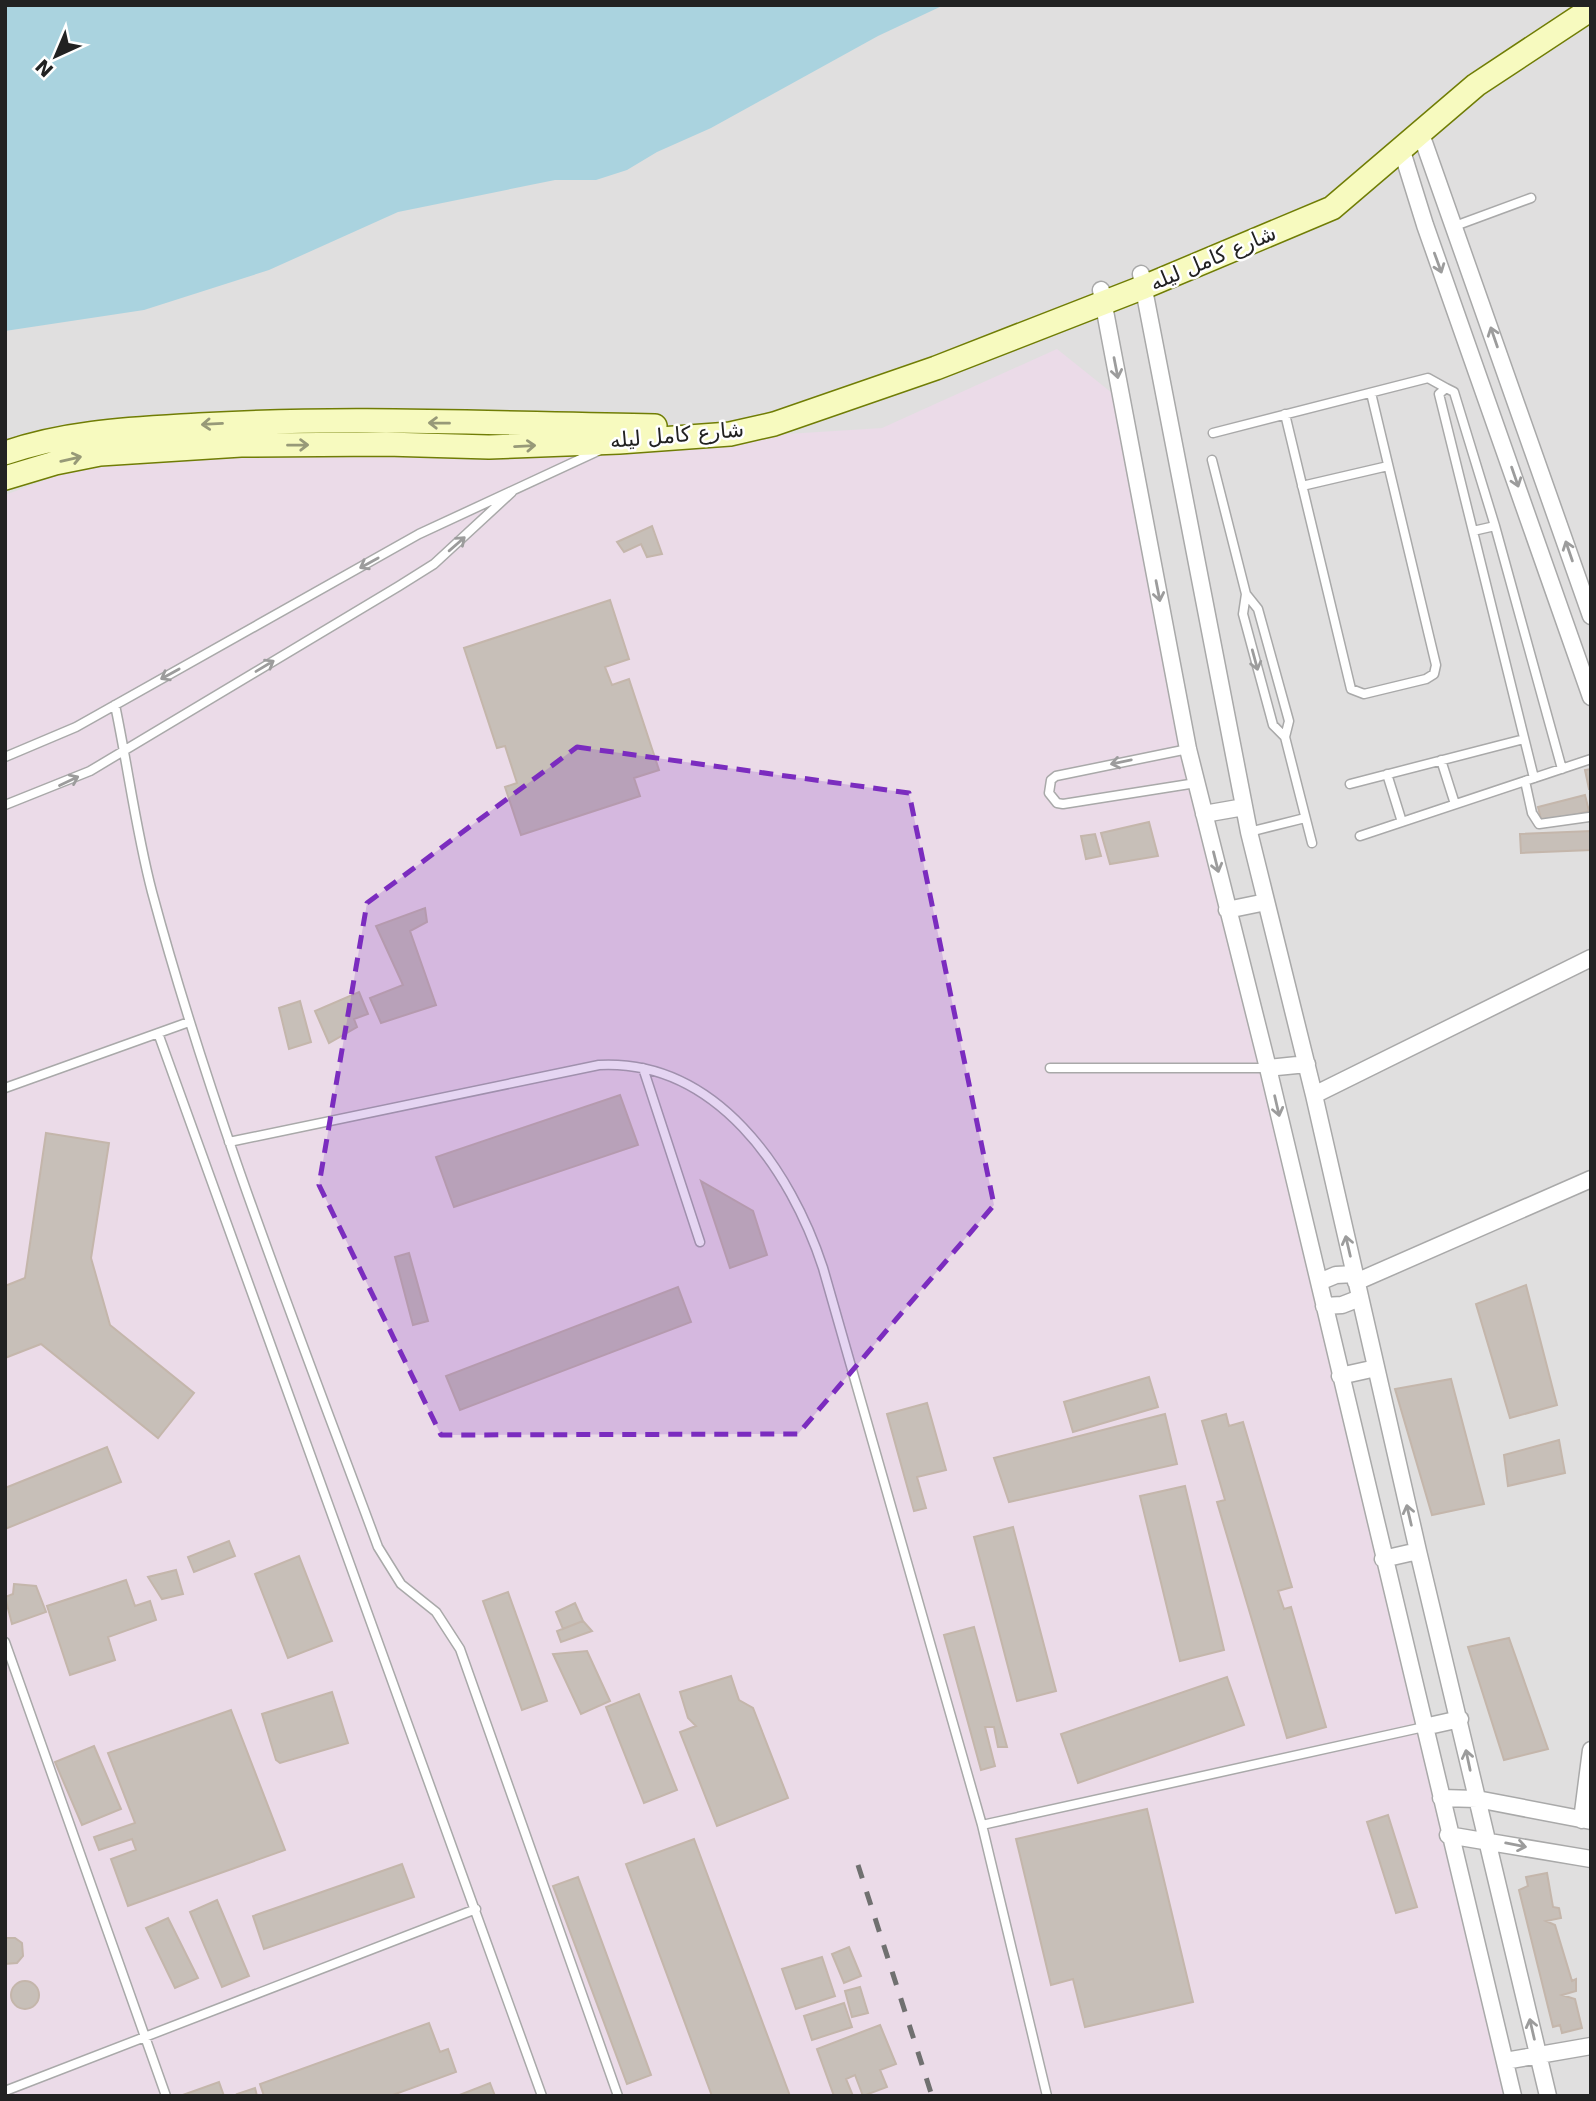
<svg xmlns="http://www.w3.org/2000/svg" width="1596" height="2101" font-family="'DejaVu Sans',Cairo,sans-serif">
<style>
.residential{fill:#e0dfdf}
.industrial{fill:#ebdbe8}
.water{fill:#aad3df}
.building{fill:#c7bfb8;stroke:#c4b6ab;stroke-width:2}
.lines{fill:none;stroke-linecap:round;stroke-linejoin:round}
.lane-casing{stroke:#a9a9a9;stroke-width:11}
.street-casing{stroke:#a9a9a9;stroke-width:19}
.secondary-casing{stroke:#707d05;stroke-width:26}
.lane{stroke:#fff;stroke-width:8}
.street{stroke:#fff;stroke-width:16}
.secondary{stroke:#f7fabf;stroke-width:23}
.rail{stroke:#707070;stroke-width:5;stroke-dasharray:14 14;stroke-linecap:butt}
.oneway{stroke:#9c9c9c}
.oneway2{stroke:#979978}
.marked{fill:#7b2cbf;fill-opacity:0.2;stroke:#7b2cbf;stroke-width:5;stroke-dasharray:14 9;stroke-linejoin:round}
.labels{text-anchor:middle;stroke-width:5;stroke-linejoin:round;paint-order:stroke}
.street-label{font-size:21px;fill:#222;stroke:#fff}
</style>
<rect width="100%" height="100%" fill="#f2efe9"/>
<!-- residential -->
<path class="residential" d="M5,5H1591V2096H5Z"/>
<!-- industrial -->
<path class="industrial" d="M1057,349L1112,393L1131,458L1506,2096H5V495L112,455L644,443L882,428Z"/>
<!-- water -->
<path class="water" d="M5,5H944L878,36L711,128L657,152L627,170L596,180H555L398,212L269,270L144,310L5,331Z"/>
<!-- building -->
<path class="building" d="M652,526L662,554L647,557L641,544L624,552L617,542Z
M610,600L629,659L605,667L612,685L629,679L659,770L634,778L640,796L521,835L505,787L517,783L505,746L497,748L464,648Z
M1591,769V789H1589L1585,770Z
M1585,795L1589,811L1542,823L1538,807Z
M1149,822L1158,856L1110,864L1101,833Z
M1591,831V850L1521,853L1520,834Z
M1095,834L1101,856L1086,859L1081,836Z
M425,908L427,922L410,931L436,1005L381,1023L370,998L403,985L376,926Z
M359,992L368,1014L354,1019L357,1027L329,1043L315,1011Z
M300,1001L311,1042L289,1049L279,1008Z
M620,1095L638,1145L454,1207L436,1157Z
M46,1133L109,1143L91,1258L110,1325L194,1393L158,1438L41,1344L5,1358V1286L25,1278Z
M701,1181L753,1211L767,1255L730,1268Z
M409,1253L428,1321L413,1325L395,1257Z
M1526,1285L1557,1405L1510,1418L1476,1304Z
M678,1287L691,1322L460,1410L446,1376Z
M1149,1377L1158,1407L1073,1432L1064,1402Z
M1451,1379L1484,1504L1432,1515L1395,1389Z
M927,1403L946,1470L917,1477L926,1508L914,1511L887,1414Z
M1165,1414L1177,1464L1009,1502L994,1458Z
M1226,1414L1229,1426L1243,1422L1292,1587L1278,1591L1284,1609L1291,1607L1326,1727L1287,1738L1217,1502L1225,1500L1202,1421Z
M1559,1440L1565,1473L1508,1486L1504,1455Z
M107,1447L121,1482L5,1529V1488Z
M1185,1486L1224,1650L1180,1661L1140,1496Z
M1013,1527L1056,1691L1017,1701L974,1537Z
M229,1541L235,1556L194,1572L188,1557Z
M299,1556L332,1641L288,1658L255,1574Z
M176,1570L183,1594L162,1599L148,1577Z
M126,1580L135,1606L150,1601L156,1620L108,1637L115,1660L70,1675L47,1606Z
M14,1584L36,1586L46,1612L12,1624L5,1597L13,1594Z
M508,1592L547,1701L522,1710L483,1601Z
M575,1603L583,1621L563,1629L556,1612Z
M583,1621L592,1631L561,1642L557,1631Z
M974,1627L1007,1747H998L994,1727H985L995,1766L981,1770L944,1635Z
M1509,1638L1548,1749L1504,1760L1468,1647Z
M587,1651L610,1701L581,1714L553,1654Z
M731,1676L739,1700L753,1708L788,1798L717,1826L680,1732L696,1726L688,1718L680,1692Z
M1227,1677L1244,1725L1078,1783L1061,1734Z
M332,1692L348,1743L280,1763L276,1760L262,1714Z
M639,1694L677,1790L644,1803L606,1707Z
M231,1710L285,1850L128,1906L111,1859L136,1850L132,1839L99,1850L94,1837L135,1823L108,1753Z
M94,1746L121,1809L82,1825L55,1762Z
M1147,1809L1193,2002L1085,2027L1073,1979L1051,1985L1016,1839Z
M1388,1815L1417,1907L1396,1913L1367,1822Z
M694,1839L790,2096H712L626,1864Z
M402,1864L414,1897L264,1949L253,1916Z
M1547,1873L1553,1907L1559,1908L1561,1918L1546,1921L1555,1925L1572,1981L1576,1979V1991L1562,1995L1575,1999L1582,2028L1562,2033L1560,2025L1553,2027L1519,1890L1528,1886L1526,1877Z
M578,1877L651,2075L627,2084L553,1886Z
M217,1900L249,1976L222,1987L190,1912Z
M168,1918L198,1978L175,1988L146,1928Z
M5,1938H15L22,1943L23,1956L17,1963L5,1964Z
M849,1947L861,1976L844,1983L832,1954Z
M822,1957L835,1996L796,2009L782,1969Z
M11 1995a14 14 0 1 1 28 0a14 14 0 1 1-28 0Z
M860,1987L868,2013L852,2017L845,1991Z
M844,2003L852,2027L812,2040L804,2016Z
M429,2023L440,2052L448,2049L456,2072L390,2096H264L260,2084Z
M880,2025L896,2064L880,2070L887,2087L863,2096L855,2075L846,2079L853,2096H834L817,2049Z
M219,2082L224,2096H180Z
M490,2083L495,2096H457Z
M255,2088L257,2096H238L237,2094Z"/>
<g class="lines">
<!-- lane casing -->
<g class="lane-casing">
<path id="lane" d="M1455,226L1531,198
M1285,414L1351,689L1364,694L1426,679L1434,674L1436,665L1371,393
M1213,433L1428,378L1446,388
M1212,460L1246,594L1243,614L1273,725L1285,737
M1302,486L1388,466
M1473,531L1495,526
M1246,594L1258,609L1289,721L1285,737L1312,843
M115,705C128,767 136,831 152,892C212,1115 298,1331 378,1547L401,1584L436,1612L460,1649L618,2096
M1188,749L1056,776L1051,780L1049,793L1057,803L1063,804L1196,783
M5,757L76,727L419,534L600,450
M1441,760L1455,804
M1387,774L1402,822
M1534,778L1439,394L1446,388L1454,392L1495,526L1562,769
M1525,781L1532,813L1539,824L1589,817
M1350,784L1524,739
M5,805L90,771L399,586L434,564L512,492
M1249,832L1305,818
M1360,836L1591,759
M158,1033L542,2096
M643,1068L700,1242
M1050,1068H1268
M5,1088L189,1022
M229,1142L599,1065C716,1059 791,1170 823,1268L982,1825L1047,2096
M5,1642L166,2096
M982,1825L1424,1727
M5,2091L476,1909"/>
</g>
<!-- street casing -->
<g class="street-casing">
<path id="street" d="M1421,134L1591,616
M1402,151L1425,225L1591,697
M1141,274L1249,832L1314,1095L1418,1551L1548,2096
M1101,290L1188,749L1268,1068L1513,2096
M1204,814L1244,807
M1227,910L1266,902
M1268,1068L1307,1064
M1314,1095L1591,958
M1319,1282L1336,1275L1354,1274
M1356,1282L1591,1179
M1324,1306L1342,1305L1360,1298
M1340,1376L1376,1368
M1383,1559L1418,1551
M1424,1727L1460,1719
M1441,1798L1477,1799L1591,1821
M1582,1820L1591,1750
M1448,1835L1591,1859
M1505,2061L1591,2046"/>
</g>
<!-- secondary casing -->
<g class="secondary-casing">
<path id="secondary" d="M5,453C68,431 133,429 199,425C350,416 503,424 655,426
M5,478L55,463L100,454L241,445L386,444L489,447L619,442L730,434L774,424L936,368L1144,287L1332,208L1476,85L1591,9"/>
</g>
<!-- lane -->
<use href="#lane" class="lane"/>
<!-- street -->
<use href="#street" class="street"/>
<!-- secondary -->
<use href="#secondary" class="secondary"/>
<!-- rail -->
<path class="rail" d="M858,1865L932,2096"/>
</g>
<!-- one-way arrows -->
<defs><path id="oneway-shaft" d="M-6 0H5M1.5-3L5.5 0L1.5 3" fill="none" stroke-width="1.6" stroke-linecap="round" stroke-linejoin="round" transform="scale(1.75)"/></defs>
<g class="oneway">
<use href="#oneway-shaft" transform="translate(1438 263) rotate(70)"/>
<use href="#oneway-shaft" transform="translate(1494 337) rotate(-109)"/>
<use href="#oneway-shaft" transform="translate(1116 368) rotate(79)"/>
<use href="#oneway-shaft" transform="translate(1515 477) rotate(71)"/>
<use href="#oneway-shaft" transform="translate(457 544) rotate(-41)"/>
<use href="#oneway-shaft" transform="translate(1569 551) rotate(-109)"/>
<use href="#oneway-shaft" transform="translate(369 563) rotate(151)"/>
<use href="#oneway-shaft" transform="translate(1158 591) rotate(79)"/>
<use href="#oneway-shaft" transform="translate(1255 660) rotate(75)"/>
<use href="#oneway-shaft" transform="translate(265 666) rotate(-31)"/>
<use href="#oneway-shaft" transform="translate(170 674) rotate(151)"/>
<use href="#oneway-shaft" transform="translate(1121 762) rotate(168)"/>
<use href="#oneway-shaft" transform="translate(69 781) rotate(-25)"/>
<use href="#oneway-shaft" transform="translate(1216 862) rotate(76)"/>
<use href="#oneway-shaft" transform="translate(1277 1106) rotate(77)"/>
<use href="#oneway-shaft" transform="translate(1348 1246) rotate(-103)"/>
<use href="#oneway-shaft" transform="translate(1409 1515) rotate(-103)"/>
<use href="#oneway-shaft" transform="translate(1468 1760) rotate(-102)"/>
<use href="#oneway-shaft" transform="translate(1516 1845) rotate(11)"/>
<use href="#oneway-shaft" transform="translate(1532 2029) rotate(-103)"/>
</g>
<g class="oneway2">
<use href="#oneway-shaft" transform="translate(439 423) rotate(-179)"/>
<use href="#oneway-shaft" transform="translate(212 424) rotate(177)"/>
<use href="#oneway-shaft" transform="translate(298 445) rotate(-1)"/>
<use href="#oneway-shaft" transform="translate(525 446) rotate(-3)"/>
<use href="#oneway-shaft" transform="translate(71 459) rotate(-13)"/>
</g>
<!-- marked area -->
<path class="marked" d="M577,747L909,793L994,1205L798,1434L441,1435L319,1185L367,903Z"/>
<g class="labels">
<!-- street labels -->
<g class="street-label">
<text transform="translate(1213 258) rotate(-23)" y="7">شارع كامل ليله</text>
<text transform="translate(677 435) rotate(-5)" y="7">شارع كامل ليله</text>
</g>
</g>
<!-- border -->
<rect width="1596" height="2101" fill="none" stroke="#222222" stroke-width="14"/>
<!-- north arrow -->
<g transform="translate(56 56) rotate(224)" stroke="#ffffff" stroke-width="5" paint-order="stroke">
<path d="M0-5L12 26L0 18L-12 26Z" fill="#222222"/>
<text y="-10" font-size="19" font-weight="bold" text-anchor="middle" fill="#222222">N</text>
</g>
</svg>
